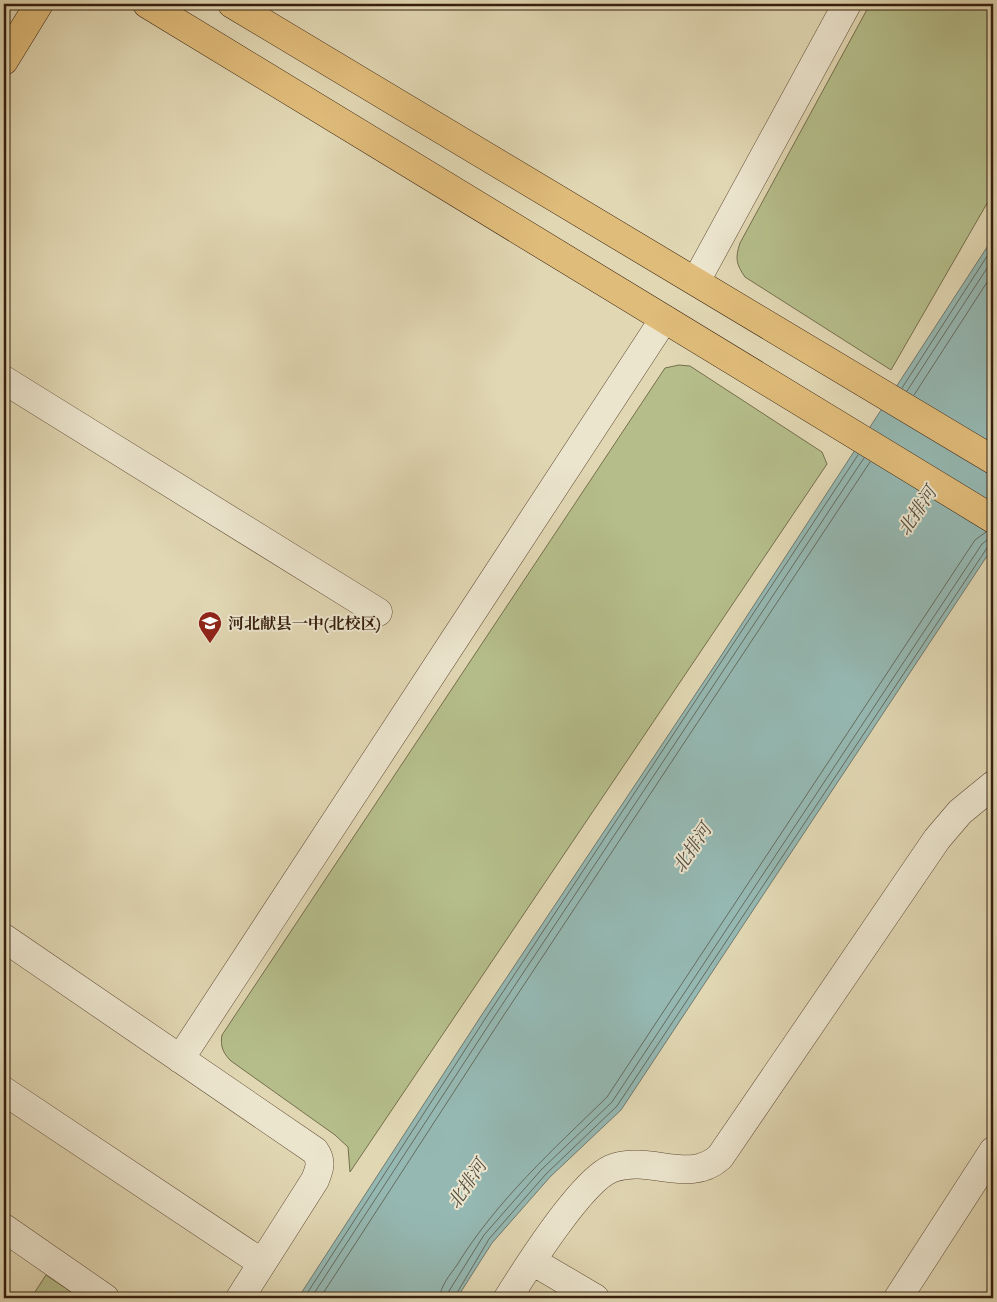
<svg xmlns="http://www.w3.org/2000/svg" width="997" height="1302" font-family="'IM FELL Double Pica','Noto Serif SC',serif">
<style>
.green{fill:#b5be8b;stroke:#756e4c}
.water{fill:#95b8b2;stroke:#6f7a70}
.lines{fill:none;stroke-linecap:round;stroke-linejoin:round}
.shore{stroke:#656b60;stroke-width:1}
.minor-casing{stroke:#604c36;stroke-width:29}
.major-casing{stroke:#351e0d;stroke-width:29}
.highway-casing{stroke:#351e0d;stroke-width:29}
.minor{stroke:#ece5ce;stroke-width:28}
.major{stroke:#e0bc7a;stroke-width:28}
.highway{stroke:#e0bc7a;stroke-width:28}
.labels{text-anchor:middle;stroke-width:4;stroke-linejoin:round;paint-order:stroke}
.poi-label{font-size:16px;font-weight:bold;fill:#351e0d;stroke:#ece5ce;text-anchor:start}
.water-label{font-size:18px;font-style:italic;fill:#524c3f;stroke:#ece5ce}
</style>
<rect width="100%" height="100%" fill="#e1d7b3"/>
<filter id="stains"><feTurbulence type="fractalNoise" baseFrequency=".004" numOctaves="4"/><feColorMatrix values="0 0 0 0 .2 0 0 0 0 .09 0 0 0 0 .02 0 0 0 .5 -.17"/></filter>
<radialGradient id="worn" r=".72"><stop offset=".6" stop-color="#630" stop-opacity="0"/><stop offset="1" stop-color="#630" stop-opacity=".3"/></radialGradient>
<!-- green -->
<path class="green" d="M870,4H993V193L891,370L745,277C736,264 735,258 740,243Z
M679,365L690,366L822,452L827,464L350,1172L348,1147L335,1135L231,1061C223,1053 220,1046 222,1035L665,368Z
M46,1275L80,1298H31Z"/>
<!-- water -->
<path class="water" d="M993,238V547L621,1110L550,1177L492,1243L457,1298H298L481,1016L717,662Z"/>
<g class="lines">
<!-- shore -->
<path class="shore" d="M902,388L993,247
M907,391L993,259
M914,395L993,273
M304,1298L485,1019L858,455
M311,1298L490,1023L864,458
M320,1298L496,1027L870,462
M440,1298C440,1286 450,1275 457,1265C497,1200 553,1150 607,1097L975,540L986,532
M447,1298L449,1291L484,1235L541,1170L612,1102L982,544L987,540L993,539
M454,1298L489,1239L546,1174L617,1106L987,548L993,545"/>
<!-- minor casing -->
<g class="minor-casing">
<path id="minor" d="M696,281L847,4
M4,380L378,612
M4,938L315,1151C322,1161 320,1168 315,1180L240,1298
M180,1059L664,319
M4,1091L262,1263
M4,1228L105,1298
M532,1261L595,1298
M508,1298C526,1269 583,1178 613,1168C652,1155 689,1185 720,1157L937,839L960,812L993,785
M898,1298L993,1151"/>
</g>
<!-- major casing -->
<g class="major-casing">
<path id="major" d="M4,61L39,4"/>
</g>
<!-- highway casing -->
<g class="highway-casing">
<path id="highway" d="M147,4L993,519
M232,4L993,460"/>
</g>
<!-- minor -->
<use href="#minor" class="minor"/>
<!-- major -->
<use href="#major" class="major"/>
<!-- highway -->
<use href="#highway" class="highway"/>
</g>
<!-- icons -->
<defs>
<g id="school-pin" transform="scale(1.25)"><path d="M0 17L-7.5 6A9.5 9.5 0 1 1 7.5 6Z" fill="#8f2418" stroke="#ece5ce"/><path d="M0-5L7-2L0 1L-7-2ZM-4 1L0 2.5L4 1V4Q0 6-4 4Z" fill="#fff"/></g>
</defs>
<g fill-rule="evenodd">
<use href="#school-pin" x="210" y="623"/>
</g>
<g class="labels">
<!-- poi labels -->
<g class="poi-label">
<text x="228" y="629">河北献县一中(北校区)</text>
</g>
<!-- water labels -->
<g class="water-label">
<text transform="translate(917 511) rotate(-56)" y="6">北排河</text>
<text transform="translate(692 848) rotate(-56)" y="6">北排河</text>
<text transform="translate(467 1184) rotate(-56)" y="6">北排河</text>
</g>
</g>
<!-- margin -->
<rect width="997" height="1302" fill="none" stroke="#e1d7b3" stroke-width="20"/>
<rect x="5" y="5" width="987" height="1292" fill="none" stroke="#351e0d" stroke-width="2.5"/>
<rect x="10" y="10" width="977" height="1282" fill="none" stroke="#351e0d"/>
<rect width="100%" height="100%" filter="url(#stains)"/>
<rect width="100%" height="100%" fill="url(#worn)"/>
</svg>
